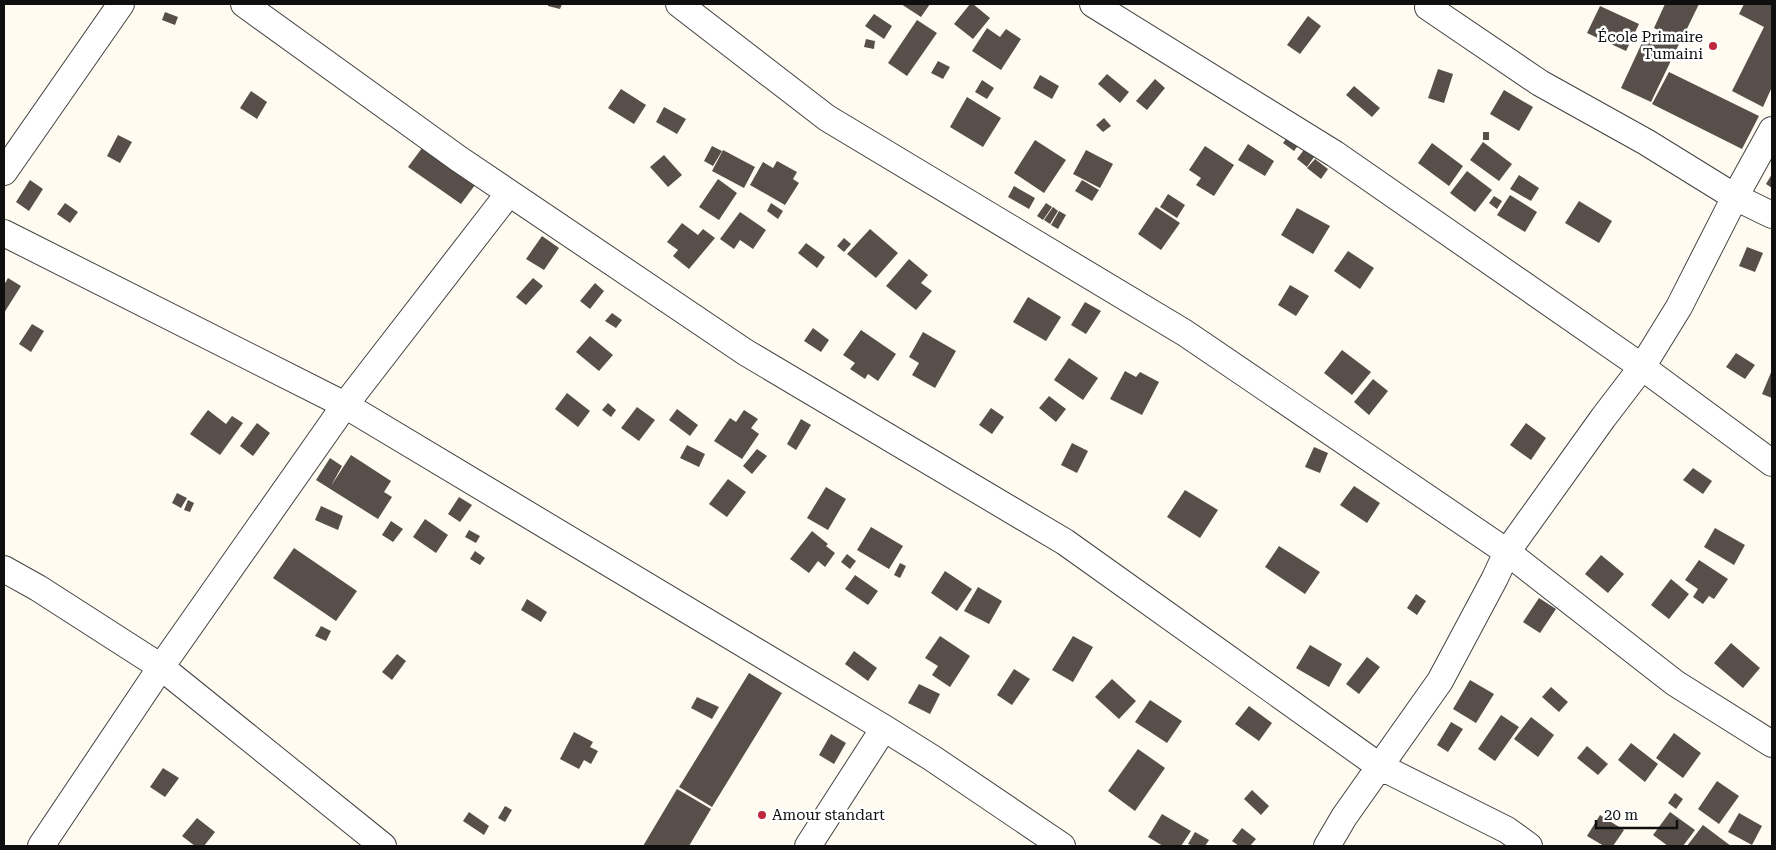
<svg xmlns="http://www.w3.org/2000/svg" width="1776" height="850" font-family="'Roboto Serif',serif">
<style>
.building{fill:#584f4b}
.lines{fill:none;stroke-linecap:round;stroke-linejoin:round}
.minor-casing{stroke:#424242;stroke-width:28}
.minor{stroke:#fff;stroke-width:26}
.poi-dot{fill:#bf273e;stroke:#fff;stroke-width:2}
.labels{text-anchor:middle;stroke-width:5;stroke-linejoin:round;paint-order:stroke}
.poi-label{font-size:15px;fill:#0f0f0f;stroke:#fff;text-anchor:end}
</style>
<rect width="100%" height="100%" fill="#fffbf1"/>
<!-- building -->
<path class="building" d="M548,4H562L560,9L548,6Z
M901,4H930L921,17Z
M970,4H973L990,18L973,39L954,24Z
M1665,4H1699L1681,41L1654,28Z
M1744,4H1772V87L1763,107L1732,91L1764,27L1739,14Z
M1600,6L1639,24L1626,51L1587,33Z
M165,12L178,17L175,25L162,20Z
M874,14L892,26L884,39L865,26Z
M1308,16L1321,26L1300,54L1287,45Z
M917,20L937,33L907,76L888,63Z
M987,28L1000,37L1006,29L1021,39L1001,70L972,51Z
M1648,30L1679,44L1651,102L1621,88Z
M866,39L875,41L874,49L864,47Z
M938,61L950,67L943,79L931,73Z
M1438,69L1453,74L1444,103L1428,98Z
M1669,72L1759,116L1742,149L1652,104Z
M1107,74L1129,92L1120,103L1098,84Z
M1040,75L1059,86L1052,99L1033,88Z
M1155,79L1165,88L1147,110L1136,101Z
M982,80L994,88L987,99L975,92Z
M1354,86L1380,108L1372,117L1346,95Z
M621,89L646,105L634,124L608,108Z
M1504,90L1533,107L1519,131L1490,114Z
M251,91L267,102L257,119L240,108Z
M967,97L1001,118L983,147L950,127Z
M664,107L686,119L677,134L656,122Z
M1104,118L1111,126L1103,132L1096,125Z
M1483,132H1489V140H1483Z
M118,135L132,142L120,163L107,156Z
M1289,135L1300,143L1294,151L1283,143Z
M1035,140L1066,160L1044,193L1014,173Z
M1483,142L1512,164L1499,181L1470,160Z
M1309,143L1319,150L1307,167L1297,159Z
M1432,143L1463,166L1449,186L1418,163Z
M1248,144L1274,161L1265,176L1238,160Z
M712,146L722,151L713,166L704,161Z
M1205,146L1234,165L1214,196L1196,185L1201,178L1189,170Z
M422,148L475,185L461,204L408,167Z
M723,150L755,167L744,188L712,171Z
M1086,150L1113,164L1100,188L1073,174Z
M664,155L682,175L668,187L650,167Z
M1315,159L1328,169L1321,179L1307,168Z
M777,161L797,172L793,179L799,183L785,205L750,185L763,162L773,168Z
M1467,171L1492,190L1475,212L1450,193Z
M1772,174V188L1766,184Z
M1519,175L1539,188L1531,201L1510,189Z
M718,179L737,193L719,220L699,207Z
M30,180L43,189L29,211L16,202Z
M1082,180L1099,190L1092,201L1075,191Z
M1014,186L1035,198L1029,209L1008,197Z
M1168,194L1185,205L1177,218L1160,207Z
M1510,195L1537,212L1525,232L1497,215Z
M1494,196L1502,201L1497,209L1489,203Z
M1579,201L1612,221L1599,243L1565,223Z
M65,203L78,212L70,223L57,214Z
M771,203L783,211L778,219L767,211Z
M1046,203L1052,207L1043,220L1037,216Z
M1053,207L1058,211L1050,224L1044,220Z
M1156,207L1180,223L1161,250L1138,234Z
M1297,208L1330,226L1313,254L1281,235Z
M1059,211L1066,215L1058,229L1051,225Z
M740,212L766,230L753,249L740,240L734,249L720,239Z
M682,223L698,235L703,229L715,238L689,269L673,256L678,250L667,242Z
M870,229L898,253L876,278L847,254Z
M542,236L559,248L544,270L526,259Z
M844,238L851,244L844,252L837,246Z
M806,243L825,257L817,268L798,253Z
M1747,247L1763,253L1755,272L1739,266Z
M1348,251L1374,268L1360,289L1334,271Z
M909,259L928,275L921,283L932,291L916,310L886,286Z
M8,278L21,286L4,313V285Z
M533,278L543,286L526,305L516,297Z
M595,283L604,291L590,309L580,301Z
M1290,285L1309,296L1296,316L1278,305Z
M1028,297L1061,317L1046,341L1013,322Z
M1085,302L1101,311L1086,334L1071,325Z
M612,313L622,320L616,328L605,321Z
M32,324L44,331L31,352L19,344Z
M813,328L829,340L821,352L804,341Z
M861,330L896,354L878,381L868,374L865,379L850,369L855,363L843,355Z
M923,332L956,351L935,388L912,375L919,363L909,357Z
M590,336L613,355L599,371L576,352Z
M1342,350L1371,372L1352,395L1324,373Z
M1736,353L1755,365L1745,379L1726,367Z
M1069,358L1098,378L1083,400L1054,380Z
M1772,370V398L1762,394Z
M1125,371L1136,377L1140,372L1159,382L1142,415L1110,399Z
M1373,379L1388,391L1369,415L1354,402Z
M567,393L590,411L578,427L555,409Z
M1049,396L1066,409L1056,422L1039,408Z
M608,403L616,410L611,417L602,410Z
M637,407L655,420L639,441L621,428Z
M991,408L1004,417L992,434L979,425Z
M677,409L698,425L690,436L669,420Z
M208,410L226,424L232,416L243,423L220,455L190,434Z
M744,410L758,419L751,428L759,434L742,459L714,441L730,418L736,422Z
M801,419L811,425L796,450L787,444Z
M257,423L270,433L253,456L240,446Z
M1526,423L1546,438L1531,460L1510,445Z
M1072,443L1088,451L1077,473L1061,465Z
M687,445L705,454L699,467L680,458Z
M1314,447L1328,453L1320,473L1305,467Z
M757,449L767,456L752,474L743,466Z
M351,455L391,481L384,492L392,497L378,519L316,480L330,458L342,466L331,486Z
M1693,468L1712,481L1703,494L1683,480Z
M728,479L746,492L727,517L709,504Z
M1354,486L1380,503L1367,523L1340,505Z
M826,487L846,499L828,530L807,518Z
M1185,490L1218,510L1200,538L1167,517Z
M177,493L187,498L181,508L172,503Z
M459,497L472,505L460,522L448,514Z
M188,500L194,503L190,512L184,510Z
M321,506L343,516L338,530L315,520Z
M425,519L448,535L436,553L413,537Z
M391,521L403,529L393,542L382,535Z
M871,527L903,546L889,569L857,550Z
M1715,528L1745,545L1734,565L1704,547Z
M469,530L480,536L476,543L465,537Z
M812,531L828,544L826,546L835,553L825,567L818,561L809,573L790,559Z
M1279,546L1320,572L1305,594L1265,567Z
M294,548L357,591L336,621L273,578Z
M475,551L485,558L480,565L470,559Z
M847,554L856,561L850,569L841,562Z
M1601,555L1624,574L1608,593L1585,574Z
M1699,560L1728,579L1714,599L1709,596L1703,604L1693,597L1698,589L1685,580Z
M900,563L906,566L900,578L894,575Z
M945,571L972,589L957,611L931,593Z
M855,575L878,591L868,605L845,589Z
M1671,579L1689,594L1669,619L1651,605Z
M978,587L1002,601L989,624L964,611Z
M1416,594L1426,601L1417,615L1407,608Z
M1539,598L1556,609L1540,633L1523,622Z
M527,599L547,612L541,622L521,610Z
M321,626L331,631L326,641L315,636Z
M940,636L970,656L950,687L932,675L938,666L925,658Z
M1073,636L1093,647L1073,682L1052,670Z
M1731,643L1760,668L1743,688L1714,663Z
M1310,645L1342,664L1329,687L1296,668Z
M854,651L877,668L868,681L845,664Z
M397,654L406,661L392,680L382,672Z
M1367,657L1380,667L1359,694L1346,684Z
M1014,669L1030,679L1012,705L997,695Z
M749,673L782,693L712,807L679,787Z
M1112,679L1136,701L1119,719L1095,697Z
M1470,680L1494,694L1476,723L1453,709Z
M919,684L940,694L930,714L908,703Z
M1551,687L1568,702L1559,712L1542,697Z
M697,697L719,707L712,719L691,708Z
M1150,700L1182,721L1167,743L1135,722Z
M1249,706L1272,723L1259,741L1235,724Z
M1501,715L1519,727L1495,761L1478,749Z
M1531,717L1554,735L1538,757L1514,739Z
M1451,722L1463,729L1448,752L1437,745Z
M574,732L593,742L590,747L598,751L591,764L584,760L579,769L560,759Z
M1674,733L1701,753L1683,778L1656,758Z
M831,734L846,743L834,764L819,755Z
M1631,743L1658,764L1645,782L1618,760Z
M1587,746L1608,764L1598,775L1577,758Z
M1138,749L1165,768L1135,811L1108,791Z
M163,768L179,778L165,797L150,787Z
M1717,781L1739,796L1719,824L1698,809Z
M677,789L711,809L689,846H643Z
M1252,790L1269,806L1261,815L1244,799Z
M1675,793L1683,799L1676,809L1668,803Z
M505,806L512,810L505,822L498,818Z
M469,812L489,826L484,835L463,821Z
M1670,812L1695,830L1683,846H1668L1653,835Z
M1739,813L1762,826L1752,845L1728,832Z
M1162,814L1191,831L1181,846H1163L1148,837Z
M1600,815L1624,830L1613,846H1604L1587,836Z
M197,818L215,832L204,846H195L182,836Z
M1703,825L1731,846H1687Z
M1242,828L1256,839L1250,846H1239L1232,841Z
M1195,832L1209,840L1205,846H1193L1188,844Z"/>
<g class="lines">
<!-- minor casing -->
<g class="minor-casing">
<path id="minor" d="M244,4L459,159L745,352L1065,542L1379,766L1507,830L1529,846
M679,4L827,118L1185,333L1507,552L1675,683L1772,744
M1093,4L1335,154L1642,367L1772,463
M1428,7L1540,83L1646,142L1735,197L1772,215
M4,172L121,4
M4,233L345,405L884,728L932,758L1062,846
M4,569L38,588L161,667L383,846
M41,846L161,667L345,405L509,193
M808,846L884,728
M1327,846L1344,817L1440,681L1495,578L1507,552L1603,418L1642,367L1679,307L1735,197L1772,130"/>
</g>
<!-- minor -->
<use href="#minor" class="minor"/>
</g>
<!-- markers -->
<g class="poi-dot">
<circle cx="1713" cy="46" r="5"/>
<circle cx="762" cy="815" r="5"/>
</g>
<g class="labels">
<!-- poi labels -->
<g class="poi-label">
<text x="1703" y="42">École Primaire<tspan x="1703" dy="17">Tumaini</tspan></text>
<text x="772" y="820" text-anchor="start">Amour standart</text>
</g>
</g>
<!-- border -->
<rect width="1776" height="850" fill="none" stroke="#0f0f0f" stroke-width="10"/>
<!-- scale -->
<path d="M1596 820v8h81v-8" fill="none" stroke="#0f0f0f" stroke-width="2.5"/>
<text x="1604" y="820" font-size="15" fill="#0f0f0f" stroke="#ffffff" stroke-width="4" paint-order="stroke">20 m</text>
</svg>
